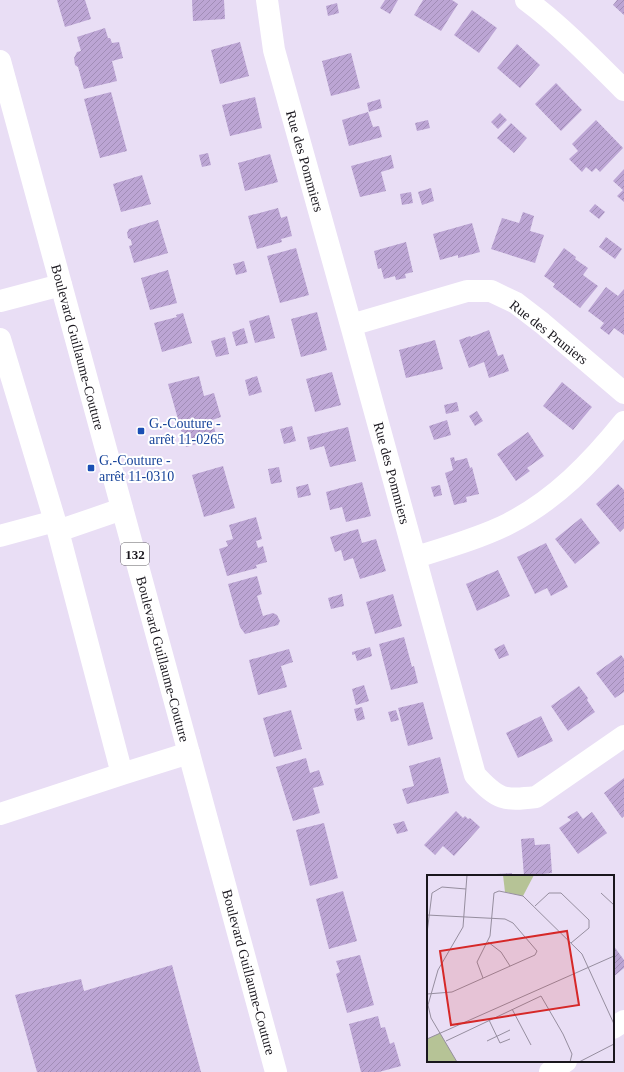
<svg xmlns="http://www.w3.org/2000/svg" width="624" height="1072" font-family="'Times New Roman',serif">
<style>
.building{fill:url(#building-hatch)}
.lines{fill:none;stroke-linecap:round;stroke-linejoin:round}
.minor{stroke:#fff;stroke-width:22}
.major{stroke:#fff;stroke-width:22}
.transit-dot{fill:#1a4fb4;stroke:#fff;stroke-width:1.5}
.labels{text-anchor:middle;stroke-width:4;stroke-linejoin:round;paint-order:stroke}
.shield{fill:#fff;stroke:#5e5c61;stroke-width:1}
.shield-label{font-size:13px;font-weight:bold;fill:#19161d}
.street-label{font-size:14px;fill:#19161d;stroke:#fff}
.transit-label{font-size:14px;fill:#164399;stroke:#fff;text-anchor:start}
.inset-road{fill:none;stroke:#968e9f;stroke-width:1}
.view{fill:#d62828;fill-opacity:0.15;stroke:#d62828;stroke-width:2}
.inset-edge{fill:none;stroke:#19161d;stroke-width:2}
</style>
<defs>
<pattern id="building-hatch" width="6" height="6" patternUnits="userSpaceOnUse"><rect width="6" height="6" fill="#bca5d4"/><path d="M-1 1l2-2M0 6l6-6M5 7l2-2" fill="none" stroke="#a18db6"/></pattern>
</defs>
<rect width="100%" height="100%" fill="#e9def5"/>
<!-- building -->
<path class="building" d="M57,0H85L91,19L65,27Z
M192,0H224L225,19L193,21Z
M385,0H398L390,14L380,8Z
M423,0H452L458,4L441,31L414,15Z
M617,0H624V15L613,5Z
M337,3L339,13L328,16L326,6Z
M472,10L497,28L479,53L454,35Z
M105,28L108,38H110L112,43L119,42L123,58L112,61L117,81L84,89L78,67L75,65L74,58L77,52L81,51L77,37Z
M240,42L249,76L220,84L211,50Z
M517,44L540,65L520,88L497,68Z
M351,53L360,88L331,96L322,61Z
M556,83L582,110L561,131L535,104Z
M111,92L127,151L100,158L84,99Z
M255,97L262,128L230,136L222,105Z
M380,99L382,108L369,112L367,103Z
M368,112L373,127L379,126L382,137L349,146L342,120Z
M500,113L507,120L498,129L491,122Z
M428,120L430,128L417,131L415,123Z
M596,120L623,148L600,172L596,168L592,172L586,167L582,172L569,159L578,151L572,144Z
M511,123L527,138L514,153L497,138Z
M208,153L211,165L202,167L199,155Z
M270,154L278,182L245,191L238,163Z
M391,155L394,168L381,172L386,191L360,197L351,166Z
M624,169V202L617,196L623,190L613,181Z
M142,175L151,204L121,212L113,184Z
M431,188L434,201L422,205L418,192Z
M411,192L413,203L402,205L400,194Z
M595,204L605,212L599,219L589,211Z
M278,208L281,218L287,216L292,236L281,239L282,242L257,249L248,216Z
M523,212L534,216L530,231L544,235L535,263L491,249L502,218L519,223Z
M158,220L168,253L134,263L129,246L132,245L131,240L128,238L127,233L129,229Z
M472,223L480,252L458,258V255L440,260L433,234Z
M606,237L622,249L615,259L599,247Z
M406,242L413,272L405,274L406,278L396,280L395,276L384,279L381,268L378,269L374,251Z
M296,248L309,295L280,303L267,256Z
M564,248L576,257L575,259L588,268L583,275L598,286L580,308L553,287L555,284L544,276Z
M244,261L247,272L236,275L233,264Z
M168,270L177,303L150,310L141,278Z
M606,287L618,296L624,289V335L614,328L609,335L600,328L604,323L588,311Z
M317,312L327,350L301,357L291,319Z
M183,313L192,343L162,352L154,323L177,317L176,315Z
M269,315L275,338L255,343L249,321Z
M244,328L248,343L236,346L232,332Z
M489,330L498,356L503,354L509,371L489,378L484,362L469,368L459,340L470,336L471,337Z
M225,337L229,354L216,357L211,341Z
M435,340L443,369L406,378L399,350Z
M332,372L341,405L315,412L306,379Z
M199,376L204,396L214,393L221,417L212,420L217,438L186,447L168,384Z
M257,376L262,392L249,396L245,380Z
M562,382L592,407L573,430L543,406Z
M457,402L459,411L446,414L444,405Z
M477,411L483,421L475,426L469,416Z
M447,420L451,435L434,440L429,426Z
M292,426L296,441L284,444L280,429Z
M348,427L356,461L330,467L324,446L310,450L307,437Z
M528,432L544,456L527,468L530,471L516,481L497,454Z
M454,457L455,461L467,458L470,468L472,467L479,494L466,497L467,502L454,505L445,473L453,470L450,458Z
M223,466L235,508L204,517L192,475Z
M279,467L282,482L271,484L268,469Z
M362,482L371,516L346,522L342,507L330,510L326,492Z
M308,484L311,495L298,498L296,487Z
M618,484L624,490V528L620,532L596,504Z
M440,485L442,495L434,497L431,487Z
M256,517L262,539L256,541L258,548L263,546L267,562L256,565L257,568L227,576L219,549L228,546L226,541L233,539L229,525Z
M581,518L600,543L575,564L555,539Z
M358,529L362,543L376,539L386,571L360,579L353,558L344,561L341,550L335,552L330,537Z
M546,543L568,587L551,596L547,588L535,594L517,557Z
M498,570L510,596L477,611L466,584Z
M257,576L262,594L257,596L263,616L273,613L277,615L280,621L278,625L245,634L240,627L228,584Z
M342,594L344,606L331,609L328,598Z
M393,594L402,626L375,634L366,602Z
M404,637L412,667L414,666L418,683L391,690L379,644Z
M504,644L509,655L499,659L494,649Z
M370,647L372,656L357,661L355,654L352,655V652Z
M289,649L293,662L281,666L287,687L258,695L249,660Z
M621,655L624,659V692L615,698L596,673Z
M364,685L369,701L356,705L352,689Z
M579,686L588,698L587,700L595,712L568,731L551,706Z
M423,702L433,739L408,746L398,708Z
M362,707L365,719L357,721L354,709Z
M291,710L302,749L274,757L263,718Z
M396,710L399,720L391,722L388,712Z
M541,716L553,741L518,758L506,733Z
M440,757L449,793L407,804L402,789L414,786L409,766Z
M306,758L310,773L319,770L324,785L313,788L320,813L293,821L276,767Z
M624,778V816L622,818L604,793Z
M456,811L463,818L465,816L468,819L470,818L480,827L454,856L443,846L435,855L424,845Z
M577,811L583,819L592,812L607,833L578,854L559,828L571,820L567,817Z
M404,821L408,831L397,834L393,824Z
M324,823L338,878L310,886L296,830Z
M534,838L535,845L550,844L552,873L524,876L521,839Z
M512,873V876H496V874Z
M343,891L357,941L329,949L316,899Z
M613,945L624,960V968L613,977Z
M360,955L374,1005L347,1013L336,974L340,972L336,961Z
M172,965L201,1072H37L15,995L81,979L84,991Z
M378,1016L381,1028L385,1027L390,1044L394,1042L401,1066L379,1072H361L349,1024Z"/>
<g class="lines">
<!-- minor -->
<path class="minor" d="M267,0L274,50L351,325L475,775C498,800 504,801 536,797L624,736
M526,0C561,26 593,59 624,90
M0,301L61,285
M351,325L467,291H491L516,303L542,323L624,393
M0,339L58,531L122,774L0,814
M58,531L122,509
M0,536L55,521
M416,557C445,548 480,538 508,524C555,500 591,463 624,422
M122,774L189,753
M613,1028L624,1021
M550,1072L566,1061"/>
<!-- major -->
<path class="major" d="M0,61L276,1072"/>
</g>
<!-- markers -->
<g class="transit-dot">
<rect x="137" y="427" width="8" height="8" rx="2"/>
<rect x="87" y="464" width="8" height="8" rx="2"/>
</g>
<g class="labels">
<!-- shield labels -->
<rect class="shield" x="121" y="543" width="28" height="22" rx="3"/>
<g class="shield-label">
<text x="135" y="559">132</text>
</g>
<!-- street labels -->
<g class="street-label">
<text transform="translate(305 161) rotate(74)" y="5">Rue des Pommiers</text>
<text transform="translate(549 332) rotate(38)" y="5">Rue des Pruniers</text>
<text transform="translate(78 347) rotate(75)" y="5">Boulevard Guillaume-Couture</text>
<text transform="translate(392 473) rotate(75)" y="5">Rue des Pommiers</text>
<text transform="translate(163 659) rotate(75)" y="5">Boulevard Guillaume-Couture</text>
<text transform="translate(249 972) rotate(75)" y="5">Boulevard Guillaume-Couture</text>
</g>
<!-- transit labels -->
<g class="transit-label">
<text x="149" y="428">G.-Couture -<tspan x="149" dy="16">arrêt 11-0265</tspan></text>
<text x="99" y="465">G.-Couture -<tspan x="99" dy="16">arrêt 11-0310</tspan></text>
</g>
</g>
<!-- overview -->
<g transform="translate(427 875)">
<rect width="187" height="187" fill="#e9def5"/>
<path d="M13,158L30,187H0V164Z" fill="#b6c396"/>
<path d="M76,0H107L96,21L78,17Z" fill="#b6c396"/>
<path class="inset-road" d="M174,18L187,30M108,31L122,18H134L162,45V53L144,68M0,40L78,44L86,48L110,76L108,80L25,117L0,119M0,58L5,18L15,12L39,14M61,67L74,77L83,91M56,103L50,87L63,61L67,18L72,16L96,21L155,79L187,149M85,134L104,170M62,145L73,168L83,164M0,164L187,81M19,166L114,121L136,159L145,179L143,187M60,166L83,155M30,187L4,143L1,130L11,95L36,52L40,0M152,187L187,169"/>
<path class="view" d="M140,56L152,130L24,150L13,76Z"/>
<rect width="187" height="187" class="inset-edge"/>
</g>
</svg>
